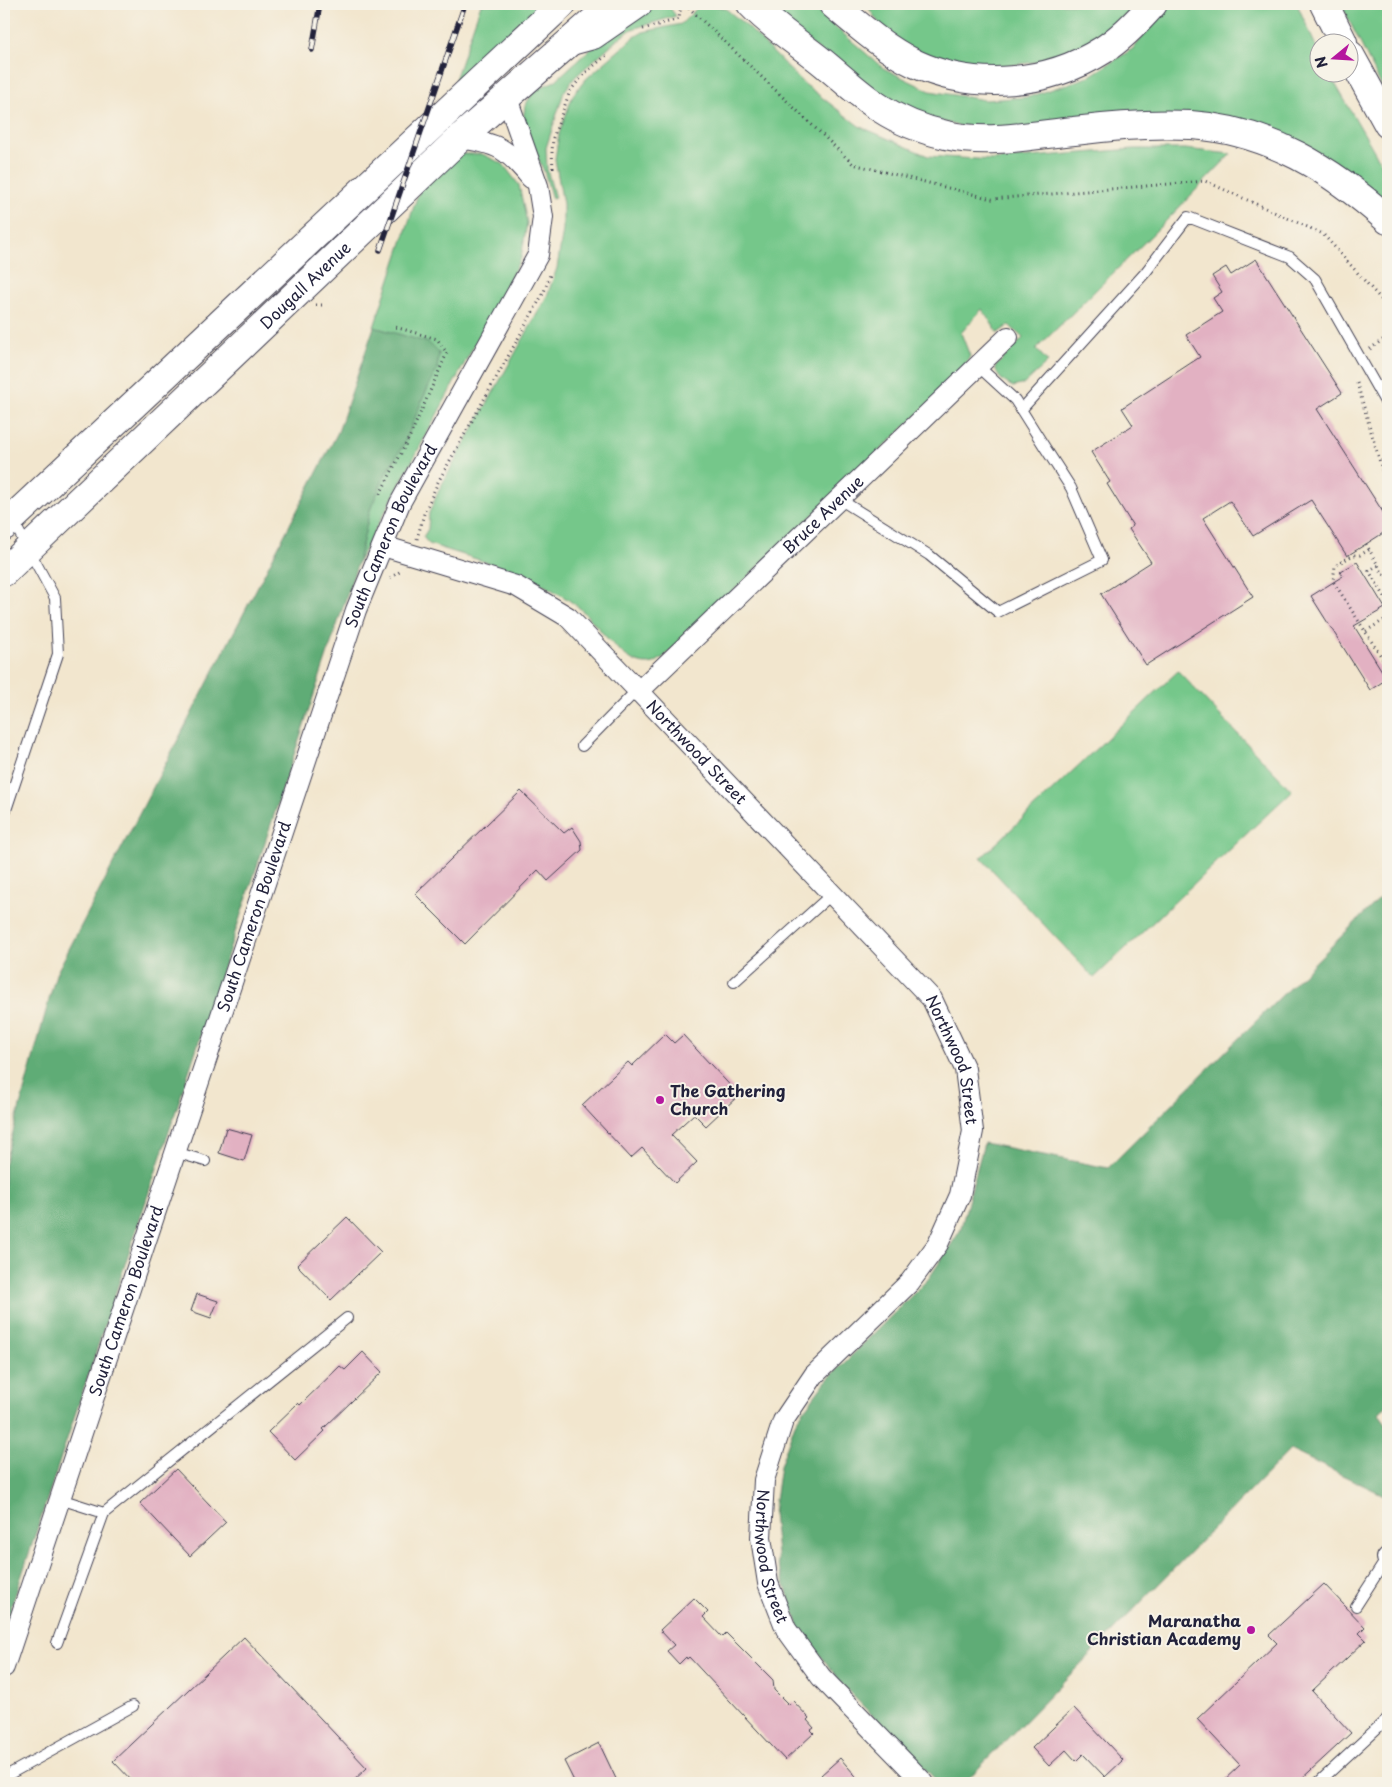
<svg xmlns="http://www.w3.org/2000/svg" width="1392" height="1787" font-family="'Playpen Sans',sans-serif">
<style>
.green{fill:#74c78a;stroke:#4b7462}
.forest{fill:#5fac76;stroke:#406758}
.building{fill:#e2b1c2}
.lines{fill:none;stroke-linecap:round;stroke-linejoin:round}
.lane-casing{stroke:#413f51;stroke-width:12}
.street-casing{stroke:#413f51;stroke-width:22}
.primary-casing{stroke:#413f51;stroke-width:30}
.highway-casing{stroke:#413f51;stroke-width:30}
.path{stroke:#413f51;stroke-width:3;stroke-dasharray:1 4;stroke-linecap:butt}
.lane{stroke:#fff;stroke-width:10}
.street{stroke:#fff;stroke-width:20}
.primary{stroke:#fff;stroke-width:28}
.highway{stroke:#fff;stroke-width:28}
.rail-casing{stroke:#22223b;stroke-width:5.5}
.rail{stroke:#f7f3e8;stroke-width:4;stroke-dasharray:11;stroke-linecap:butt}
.poi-dot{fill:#b5179e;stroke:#f7f3e8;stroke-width:2}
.labels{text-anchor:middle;stroke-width:4;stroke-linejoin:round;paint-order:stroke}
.street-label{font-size:16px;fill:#22223b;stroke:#f7f3e8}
.poi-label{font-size:16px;font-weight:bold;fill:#22223b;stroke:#f7f3e8;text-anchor:start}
</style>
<rect width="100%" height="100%" fill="#f7f3e8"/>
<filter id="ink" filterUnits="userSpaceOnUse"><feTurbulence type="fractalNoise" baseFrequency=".02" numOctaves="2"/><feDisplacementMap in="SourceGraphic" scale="10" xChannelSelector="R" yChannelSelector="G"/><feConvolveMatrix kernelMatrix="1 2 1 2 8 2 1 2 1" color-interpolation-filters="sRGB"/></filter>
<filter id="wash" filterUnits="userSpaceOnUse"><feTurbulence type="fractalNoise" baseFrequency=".0096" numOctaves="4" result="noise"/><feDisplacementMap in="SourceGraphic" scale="20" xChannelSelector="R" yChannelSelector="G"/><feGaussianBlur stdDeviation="1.12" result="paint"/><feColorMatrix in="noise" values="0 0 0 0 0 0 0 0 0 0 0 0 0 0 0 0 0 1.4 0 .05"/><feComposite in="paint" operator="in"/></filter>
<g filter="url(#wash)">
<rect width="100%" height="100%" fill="#f2e6ce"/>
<!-- green -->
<path class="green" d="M481,4H545L451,91Z
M655,4H667L676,16L632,29L618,39L575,77L564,92L546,148L547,169L555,198L552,199L544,171L527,134L523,120L525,106L532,94L539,88L555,81L621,21L642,8Z
M701,4H710L726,9L749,28L802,82L859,126L928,156L992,160L1134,149H1185L1231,154L1164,223L1036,349L1048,362L1024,384L1013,387C1003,381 998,379 995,367L1023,338L1009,325L998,333L982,309L961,333L970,356L960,374L664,657C661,658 657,662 654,663C625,672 597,621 577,606C533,573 480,561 429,544L423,537L428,529L429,513L440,488L547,296L557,268L563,230V204L555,159L559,134L573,95L586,79L633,38L643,32L681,24Z
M761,4H809L883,68L930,91L985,100L1029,97L1088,77L1134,48L1168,4H1297L1319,53L1320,72L1329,73L1388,175V211L1286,141L959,126L917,115L853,78Z
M866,4H1134L1127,14L1085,44L1037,62L977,69L915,52L882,28Z
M1341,4H1388V99L1384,91Z
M457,154H482L503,164L519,185L527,223L521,258L358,562L370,510L386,473L405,442L423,398L437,369L439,353L429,343L374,327L420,188Z
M1178,671L1292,791L1094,978L981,858Z"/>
<!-- forest -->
<path class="forest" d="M374,327L429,343L439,353L437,369L423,398L405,442L386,473L370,510L358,562L4,1629V1165L56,974L338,432Z
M1388,890V1404L1379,1414L1388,1426V1497L1290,1450L964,1783H939L846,1689L799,1627L778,1565L773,1513L780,1466L796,1421L826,1381L929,1278L960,1231L984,1143L1108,1168Z"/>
<g id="blocks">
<!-- building -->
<path class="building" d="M1256,259L1342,393L1317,409L1388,520V530L1347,556L1311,500L1253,536L1230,501L1203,518L1253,597L1146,665L1101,594L1151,562L1129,529L1133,526L1107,484L1110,482L1091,452L1133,425L1122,408L1200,357L1186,335L1222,312L1213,298L1222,292L1212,276L1226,267L1231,275Z
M1357,562L1385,608L1354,626L1387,679L1370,690L1311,596L1343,576L1340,572Z
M521,791L564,833L572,827L581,841L582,850L548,881L538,870L465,944L415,894Z
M665,1034L674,1043L683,1035L739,1095L706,1126L694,1114L671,1135L697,1162L675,1183L642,1148L631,1158L582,1105L628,1062L632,1066Z
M226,1128L252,1135L244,1161L219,1153Z
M347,1217L381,1252L331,1300L297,1265Z
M197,1294L218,1301L211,1318L191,1311Z
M363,1352L382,1372L323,1429L325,1431L295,1460L268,1432L298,1403L300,1405L340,1366L345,1370Z
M176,1469L226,1522L190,1556L140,1503Z
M1324,1584L1365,1627L1359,1633L1366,1640L1312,1691L1351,1733L1297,1783H1221L1240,1765L1197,1719L1277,1643L1269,1635Z
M694,1598L708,1612L703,1617L722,1637L726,1633L773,1680L774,1690L789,1705L793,1701L809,1718L807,1720L814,1728L811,1730L814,1733L785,1760L689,1657L687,1659L686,1657L679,1664L667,1651L674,1645L660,1630Z
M244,1637L367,1768L351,1783H134L113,1761Z
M1074,1708L1123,1760L1105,1777L1083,1754L1076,1761L1066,1750L1049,1766L1032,1748Z
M599,1743L618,1783H575L564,1761Z
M840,1758L862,1783H828L821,1775Z"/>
</g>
</g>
<g filter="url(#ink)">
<use href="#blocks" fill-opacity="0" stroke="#413f51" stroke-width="1"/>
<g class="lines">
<!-- lane casing -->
<g class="lane-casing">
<path id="lane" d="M1021,410L1145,273L1188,217L1290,257L1315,279L1388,407
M839,499L929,555L998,612L1102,560L1071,488L1044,446L1015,400L978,366
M582,746L637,690
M4,816L58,654L55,598L12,519
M734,982L832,894
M175,1152L205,1161
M60,1499L104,1513L347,1318
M1356,1606L1387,1558
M57,1643L104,1513
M4,1777L133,1706
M1318,1783L1388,1718"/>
</g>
<!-- street casing -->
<g class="street-casing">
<g id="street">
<path d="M460,138C498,143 507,149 531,178"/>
<path id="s1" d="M383,546L516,586L568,617L932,999L965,1069L973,1131L960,1195L938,1244L910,1282L814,1375L783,1421L764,1480L761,1538L768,1583L786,1629L821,1677L924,1783"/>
<path id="s2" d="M639,691L1008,337"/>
<path d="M1387,1558L1388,1557"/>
<path id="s3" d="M4,1667L356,610L400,503L538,255L543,217L538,186L507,98"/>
</g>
</g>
<!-- primary casing -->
<g class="primary-casing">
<g id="primary">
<path d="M4,526L562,4"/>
<path id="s4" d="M4,572L460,138L613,4"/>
</g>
</g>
<!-- highway casing -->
<g class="highway-casing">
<path id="highway" d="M751,4C772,26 797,42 821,61C841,77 859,95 880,108C900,121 923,130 946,135C988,145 1033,135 1074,131C1113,126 1152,123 1191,125C1269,130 1332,170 1388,220
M833,4C859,26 885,49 916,64C975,91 1048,85 1103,50C1122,38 1138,21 1153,4
M1324,4L1343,42
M571,41L593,35L638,4
M1350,55L1388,124"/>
</g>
<!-- path -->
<path class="path" d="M685,4L853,164L992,199L1205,181L1323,234L1388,307
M643,29L679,19L681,4
M553,168L552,152L553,138L570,91L584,74L608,54
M316,305H326
M1370,349L1388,336
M1357,383L1388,490
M380,494L411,434L447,353L437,339L395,327
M1382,510L1388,507
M417,539L424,514L438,482L544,292L550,275
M1366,544L1383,574L1388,576
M1369,550L1360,555H1353L1335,566L1333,581L1386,664
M1378,565L1369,571L1388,602
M390,578L401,571
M1366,631L1384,620L1388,612"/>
<!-- lane -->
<use href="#lane" class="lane"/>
<!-- street -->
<use href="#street" class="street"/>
<!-- primary -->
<use href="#primary" class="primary"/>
<!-- highway -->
<use href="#highway" class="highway"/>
<!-- rail casing -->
<g class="rail-casing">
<path id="rail" d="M312,50L320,4
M380,250L465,4"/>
</g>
<!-- rail -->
<use href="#rail" class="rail"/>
</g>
</g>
<!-- markers -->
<g class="poi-dot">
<circle cx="660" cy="1100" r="5"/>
<circle cx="1251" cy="1630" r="5"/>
</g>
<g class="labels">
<!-- street labels -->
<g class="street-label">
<text dy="6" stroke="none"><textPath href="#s4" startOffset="416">Dougall Avenue</textPath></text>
<text dy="6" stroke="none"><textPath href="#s2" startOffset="255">Bruce Avenue</textPath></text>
<text dy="6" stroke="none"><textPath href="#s3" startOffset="1196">South Cameron Boulevard</textPath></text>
<text dy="6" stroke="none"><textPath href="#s1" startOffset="386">Northwood Street</textPath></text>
<text dy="6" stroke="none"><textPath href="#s3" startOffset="791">South Cameron Boulevard</textPath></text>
<text dy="6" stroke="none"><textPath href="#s1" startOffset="792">Northwood Street</textPath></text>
<text dy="6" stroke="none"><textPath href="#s3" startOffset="386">South Cameron Boulevard</textPath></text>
<text dy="6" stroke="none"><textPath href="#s1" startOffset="1362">Northwood Street</textPath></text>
</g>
<!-- poi labels -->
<g class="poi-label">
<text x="670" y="1097">The Gathering<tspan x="670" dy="18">Church</tspan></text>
<text x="1241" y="1627" text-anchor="end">Maranatha<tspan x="1241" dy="18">Christian Academy</tspan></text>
</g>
</g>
<!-- margin -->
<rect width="1392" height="1787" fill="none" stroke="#f7f3e8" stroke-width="20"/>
<!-- north arrow -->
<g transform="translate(1334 58) rotate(252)"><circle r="24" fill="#f7f3e8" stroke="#a29fa3"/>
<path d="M0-4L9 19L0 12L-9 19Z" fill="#b5179e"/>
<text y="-8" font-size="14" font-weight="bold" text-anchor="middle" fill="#22223b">N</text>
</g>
</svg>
